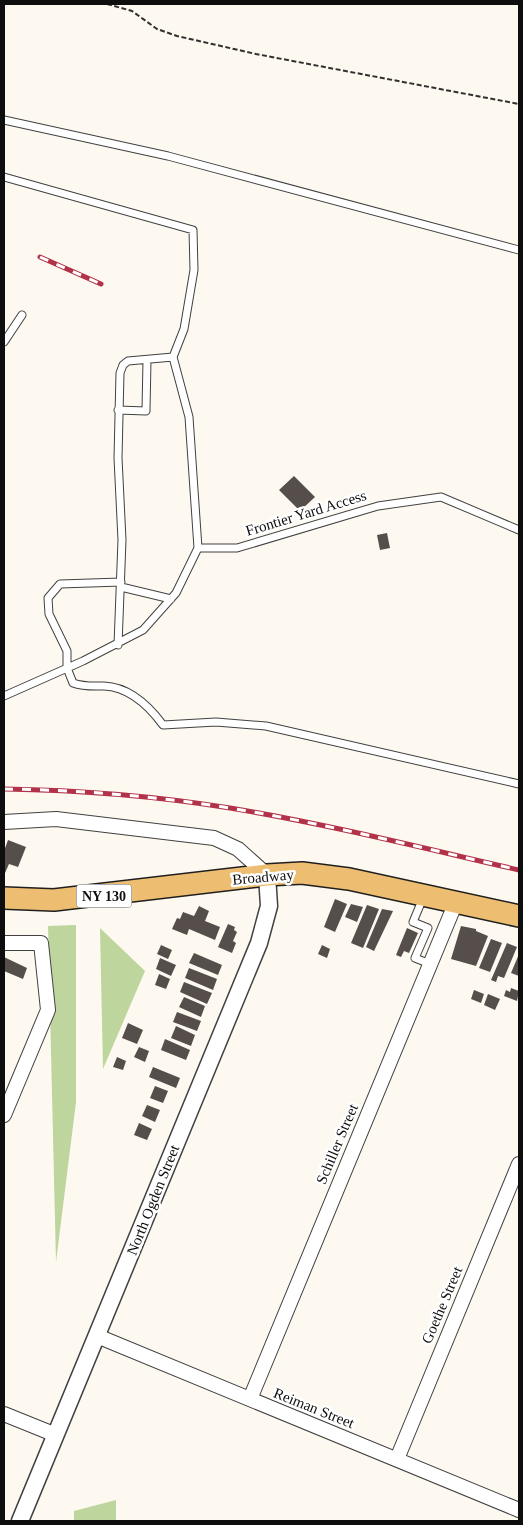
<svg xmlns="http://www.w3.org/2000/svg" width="523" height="1525" font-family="'Times New Roman',serif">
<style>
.forest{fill:#bed59d}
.building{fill:#564e4b}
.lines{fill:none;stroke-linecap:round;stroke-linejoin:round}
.service-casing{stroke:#414141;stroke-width:9}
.minor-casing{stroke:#414141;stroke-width:16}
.tertiary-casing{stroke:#414141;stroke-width:19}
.primary-casing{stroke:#1f1f1f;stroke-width:24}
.path{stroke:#303030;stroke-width:2;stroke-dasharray:5 2.5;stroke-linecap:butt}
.service{stroke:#fff;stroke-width:7}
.minor{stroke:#fff;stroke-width:14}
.tertiary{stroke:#fff;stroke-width:16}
.primary{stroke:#edbe71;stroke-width:21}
.rail-casing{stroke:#b23249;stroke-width:5}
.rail{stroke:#fff;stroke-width:3;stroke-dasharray:9;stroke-linecap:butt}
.labels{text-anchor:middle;stroke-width:5;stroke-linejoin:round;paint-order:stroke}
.shield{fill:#fff;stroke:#565656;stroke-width:1}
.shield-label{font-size:14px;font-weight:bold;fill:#0e0e0e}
.street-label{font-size:15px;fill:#0e0e0e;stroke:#fff}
</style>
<rect width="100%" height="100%" fill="#fef9f0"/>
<!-- forest -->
<path class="forest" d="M76,925V1102L56,1262L48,926Z
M100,928L145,971L103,1069Z
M116,1500V1521H74V1511Z"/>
<!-- building -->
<path class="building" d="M294,476L315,497L300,511L279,490Z
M387,533L390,548L380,550L377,535Z
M8,840L26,847L18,867L9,864L5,873L4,851Z
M335,899L347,904L335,932L324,927Z
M351,904L363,907L357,922L345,917Z
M367,905L379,909L363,948L351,943Z
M199,906L209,911L205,921L220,927L215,940L189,929L187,935L172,929L177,918L180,919L183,912L194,916Z
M382,909L393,911L374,951L366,947Z
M228,924L235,927L234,930L237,932L233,941L236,943L232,953L218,947Z
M461,926L476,929V931L488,936L476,966L451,959Z
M407,928L418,933L409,953L404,951L401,957L396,955Z
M491,939L502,943L490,972L479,968Z
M507,943L517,947L504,978L498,976L496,982L491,980Z
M161,945L172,950L168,959L157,954Z
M322,945L330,949L327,958L318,954Z
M194,953L222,965L218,975L189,963Z
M519,954V976L511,973Z
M4,957L27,968L23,979L4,971Z
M160,958L176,965L171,976L156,969Z
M189,968L217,979L213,990L185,978Z
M159,974L170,979L166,989L155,985Z
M184,982L212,993L207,1004L180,992Z
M511,988L519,991L517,1001L504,996L506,990L510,992Z
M474,990L484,994L481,1003L471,999Z
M488,994L500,999L495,1010L484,1005Z
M184,997L205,1006L201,1017L179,1007Z
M177,1012L201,1021L197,1031L173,1022Z
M128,1023L143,1030L137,1044L122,1038Z
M176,1026L195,1035L191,1046L171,1038Z
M165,1039L190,1050L186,1060L161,1050Z
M139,1047L149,1051L145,1062L134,1057Z
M117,1057L126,1061L123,1070L113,1067Z
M153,1067L180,1078L176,1088L149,1077Z
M155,1086L168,1091L163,1103L150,1098Z
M147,1105L160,1110L155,1122L142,1116Z
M139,1123L152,1129L147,1140L134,1135Z"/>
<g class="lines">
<!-- service casing -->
<g class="service-casing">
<path id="service" d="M4,120L168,156L519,250
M4,177L193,230L194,270L184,329L173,357L189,417L198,548
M4,342L22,315
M118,410L146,411L147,360
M121,582L60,584L48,598L49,614L67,651V668L73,683C84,687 93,686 104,686C130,687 149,706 163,725L216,722L266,726L519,784
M121,587L171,599
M118,645L122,540L118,458L120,373L123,365L128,361L173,357
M4,696L83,661L143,630L176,593L198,548H237L378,506L441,497L519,530
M423,898L413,922L428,928L415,958L430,964"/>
</g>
<!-- minor casing -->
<g class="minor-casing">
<path id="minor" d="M4,822L56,819L214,838L238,849L267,875
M4,943H41L48,1010L4,1115
M97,1336L519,1510
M250,1399L456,902
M4,1414L56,1435
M397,1459L519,1164"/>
</g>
<!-- tertiary casing -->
<g class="tertiary-casing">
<path id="tertiary" d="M20,1521L259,943L269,906L267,875"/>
</g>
<!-- primary casing -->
<g class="primary-casing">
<path id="primary" d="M4,898L54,900L267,875L302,873L349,879L519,916"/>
</g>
<!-- path -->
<path class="path" d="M107,4L132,11L157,29L177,36L256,54L519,104"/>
<!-- service -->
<use href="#service" class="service"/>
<!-- minor -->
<use href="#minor" class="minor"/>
<!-- tertiary -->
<use href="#tertiary" class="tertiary"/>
<!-- primary -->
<use href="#primary" class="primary"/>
<!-- rail casing -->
<g class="rail-casing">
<path id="rail" d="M40,257L101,284
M4,789C80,790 155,796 230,808C327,824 423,848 519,870"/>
</g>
<!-- rail -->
<use href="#rail" class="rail"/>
</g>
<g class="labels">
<!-- shield labels -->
<rect class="shield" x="76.5" y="884.5" width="55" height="23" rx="4"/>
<g class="shield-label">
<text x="104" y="901">NY 130</text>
</g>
<!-- street labels -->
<g class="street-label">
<text transform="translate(306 513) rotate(-17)" y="5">Frontier Yard Access</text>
<text transform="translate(263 877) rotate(-5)" y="5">Broadway</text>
<text transform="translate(337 1144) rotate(-67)" y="5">Schiller Street</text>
<text transform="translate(153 1200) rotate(-68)" y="5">North Ogden Street</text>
<text transform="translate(442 1305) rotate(-67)" y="5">Goethe Street</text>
<text transform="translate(314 1408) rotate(22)" y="5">Reiman Street</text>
</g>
</g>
<!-- border -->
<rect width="523" height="1525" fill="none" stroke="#0e0e0e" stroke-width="10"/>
</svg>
